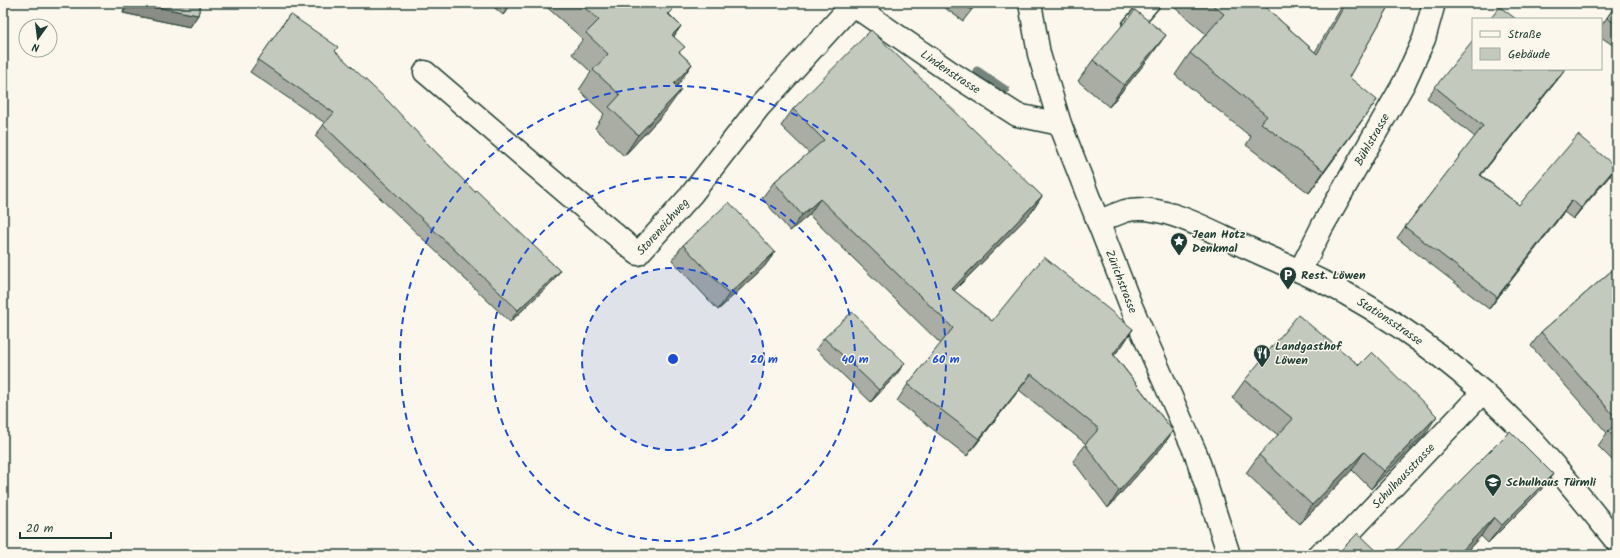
<svg xmlns="http://www.w3.org/2000/svg" width="1620" height="558" font-family="Kalam,sans-serif">
<style>
.lines{fill:none;stroke-linecap:round;stroke-linejoin:round}
.stream{stroke:#74847b;stroke-width:9}
.service-casing{stroke:#1f3d34;stroke-width:20}
.minor-casing{stroke:#1f3d34;stroke-width:25}
.secondary-casing{stroke:#1f3d34;stroke-width:25}
.service{stroke:#fbf7ec;stroke-width:17}
.minor{stroke:#fbf7ec;stroke-width:22}
.secondary{stroke:#fbf7ec;stroke-width:22}
.wall{fill:#a9ada3;stroke:#1f3d34}
.shaded-wall{fill:#898d85;stroke:#1f3d34}
.building{fill:#c4c9be;stroke:#1f3d34}
.ring{fill:none;stroke:#1d4ed8;stroke-width:2;stroke-dasharray:7 5}
.labels{text-anchor:middle;stroke-width:3;stroke-linejoin:round;paint-order:stroke}
.street-label{font-size:12px;fill:#1f3d34;stroke:#fbf7ec}
.poi-label{font-size:12px;font-weight:bold;fill:#1f3d34;stroke:#fbf7ec;text-anchor:start}
.centre{fill:#1d4ed8;stroke:#fbf7ec;stroke-width:2}
.ring-label{font-size:12px;text-anchor:middle;font-weight:bold;fill:#1d4ed8;stroke:#fbf7ec;stroke-width:3;stroke-linejoin:round;paint-order:stroke}
</style>
<rect width="100%" height="100%" fill="#fbf7ec"/>
<filter id="ink" filterUnits="userSpaceOnUse"><feTurbulence type="fractalNoise" baseFrequency=".025" numOctaves="2"/><feDisplacementMap in="SourceGraphic" scale="8" xChannelSelector="R" yChannelSelector="G"/><feConvolveMatrix kernelMatrix="1 2 1 2 8 2 1 2 1" color-interpolation-filters="sRGB"/></filter>
<g filter="url(#ink)">
<g class="lines">
<!-- stream -->
<path class="stream" d="M977,71L1005,90"/>
<!-- service casing -->
<g class="service-casing">
<path id="service" d="M1131,26L1151,3"/>
</g>
<!-- minor casing -->
<g class="minor-casing">
<g id="minor">
<path id="s1" d="M850,3L950,72L1017,115L1060,124"/>
<path id="s2" d="M425,72L638,254L691,195L759,107L852,5"/>
<path id="s3" d="M1098,222C1107,218 1116,214 1125,211C1161,201 1214,233 1246,247C1279,262 1313,276 1345,293C1409,329 1471,377 1522,430C1556,465 1586,504 1617,542"/>
<path id="s4" d="M1300,271L1322,227L1404,83L1424,39L1434,3"/>
<path id="s5" d="M1318,555L1349,533L1483,392"/>
</g>
</g>
<!-- secondary casing -->
<g class="secondary-casing">
<g id="secondary">
<path id="s6" d="M1030,3L1039,54L1060,124L1131,306L1196,454L1229,555"/>
</g>
</g>
<!-- service -->
<use href="#service" class="service"/>
<!-- minor -->
<use href="#minor" class="minor"/>
<!-- secondary -->
<use href="#secondary" class="secondary"/>
</g>
<!-- wall -->
<path class="wall" d="M125,3H201L198,15L190,27L123,13Z
M489,3H512L503,15Z
M542,3H666L673,10L669,14L681,26L674,36L680,53L692,64L676,86L666,111L624,156L595,128L604,114L579,90L591,72L572,54L583,39Z
M938,3H977L963,21Z
M1129,3H1138L1134,7Z
M1169,3H1261L1315,52L1344,3H1391L1349,77L1361,122L1309,193L1246,145L1251,137L1175,75L1190,53L1206,34Z
M1617,3V48L1601,37V26Z
M290,14L335,51L475,192L560,271L552,282L510,322L315,136L325,123L250,72Z
M1150,57L1109,107L1078,81L1093,60Z
M1562,74L1481,175L1519,205L1616,167L1608,178L1573,219L1564,212L1489,309L1397,238L1405,227L1475,137L1427,98L1435,87Z
M793,109L1042,196L1031,213L954,291L992,321L1133,329L1122,346L1114,355L1173,431L1162,447L1108,508L1073,461L1086,444L1019,390L967,456L897,401L908,384L941,344L809,215L790,231L762,198L774,182L809,153L781,126Z
M683,245L775,252L764,267L718,310L672,260Z
M1617,266V465L1598,446L1607,433L1531,346L1541,332Z
M824,338L897,374L871,402L816,349Z
M1245,380L1425,434L1371,489L1352,470L1300,524L1246,473L1259,455L1278,435L1232,398Z
M1553,474L1539,492L1488,543L1481,536L1463,555H1392Z"/>
<!-- shaded-wall -->
<path class="shaded-wall" d="M130,3H136L198,15L190,27L123,13Z
M511,3H512L503,15Z
M681,26L667,46L672,35Z
M1166,35L1150,57L1109,107L1124,85Z
M692,64L678,85L660,104L674,84Z
M1565,69L1562,74L1472,186L1480,175Z
M681,90L666,111L624,156L638,135Z
M1377,100L1361,122L1309,193L1324,171Z
M1616,167L1608,178L1573,219L1581,208Z
M1042,196L1031,213L940,305L952,289Z
M820,199L809,215L790,231L802,215Z
M1572,200L1564,212L1489,309L1497,297Z
M775,252L764,267L718,310L729,294Z
M560,271L552,282L510,322L518,310Z
M1133,329L1122,346L1102,370L1113,354Z
M905,363L897,374L871,402L879,390Z
M1031,374L1019,390L967,456L979,439Z
M1437,416L1425,434L1371,489L1384,471Z
M1173,431L1162,447L1108,508L1119,491Z
M1364,452L1352,470L1300,524L1312,505Z
M1553,474L1539,492L1488,543L1502,525Z
M1494,517L1481,536L1463,555H1458Z"/>
<!-- building -->
<path class="building" d="M136,3H201L198,15Z
M579,3H666L673,10L668,14L681,26L672,35L685,47L679,52L692,64L674,84L681,90L638,135L609,107L620,95L593,70L608,54L586,33L599,20Z
M962,3H976L971,10Z
M1210,3H1261L1317,54L1346,3H1391L1349,77L1377,100L1324,171L1261,123L1267,116L1190,53L1224,14Z
M1617,3V25L1607,18Z
M1500,7L1516,19H1490Z
M1135,10L1166,35L1124,85L1093,60Z
M290,14L338,47L335,51L389,102L425,141L475,192L476,190L560,271L518,310L323,125L334,113L258,60Z
M871,30L1042,196L952,289L992,321L1044,257L1133,329L1113,354L1173,431L1119,491L1085,444L1099,429L1031,374L979,439L908,384L953,328L820,199L802,215L774,182L824,140L793,109Z
M1473,40V69H1565L1480,175L1519,205L1578,135L1616,167L1581,208L1572,200L1497,297L1405,227L1483,126L1435,87Z
M729,202L775,252L729,294L683,245Z
M1617,266V419L1541,332Z
M852,312L905,363L879,390L824,338Z
M1298,315L1359,365L1372,352L1437,416L1384,471L1364,452L1312,505L1259,455L1293,419L1245,380Z
M1617,423V440L1608,431Z
M1510,431L1553,474L1502,525L1494,517L1458,555H1392L1460,481Z
M1358,533L1381,555H1336Z
M1181,553L1184,555H1179Z"/>
</g>
<!-- distance rings -->
<circle cx="673" cy="359" r="91" fill="#1d4ed8" fill-opacity=".12"/>
<g class="ring">
<circle cx="673" cy="359" r="91"/>
<circle cx="673" cy="359" r="182"/>
<path d="M482 554A273 273 0 1 1 864 554"/>
</g>
<!-- icons -->
<defs>
<g id="sight-pin" transform="scale(0.9)"><path d="M0 17L-7.5 6A9.5 9.5 0 1 1 7.5 6Z" fill="#1f3d34" stroke="#fbf7ec"/><path d="M0-6L1.8-2.2L6-1.7L2.9 1.2L3.7 5.4L0 3.3L-3.7 5.4L-2.9 1.2L-6-1.7L-1.8-2.2Z" fill="#fff"/></g>
<g id="parking-pin" transform="scale(0.9)"><path d="M0 17L-7.5 6A9.5 9.5 0 1 1 7.5 6Z" fill="#1f3d34" stroke="#fbf7ec"/><path d="M-3.5-5.5H1a3.5 3.5 0 0 1 0 7H-1V5.5H-3.5ZM-1-3.4V-.6H.8a1.4 1.4 0 0 0 0-2.8Z" fill="#fff"/></g>
<g id="restaurant-pin" transform="scale(0.9)"><path d="M0 17L-7.5 6A9.5 9.5 0 1 1 7.5 6Z" fill="#1f3d34" stroke="#fbf7ec"/><path d="M-5-6h1v4h1v-4h1v4h1v-4h1v5L-1.5 .5V6h-2V.5L-5-1ZM5-6V6H3V1.5H1.5Q1.5-4 5-6Z" fill="#fff"/></g>
<g id="school-pin" transform="scale(0.9)"><path d="M0 17L-7.5 6A9.5 9.5 0 1 1 7.5 6Z" fill="#1f3d34" stroke="#fbf7ec"/><path d="M0-5L7-2L0 1L-7-2ZM-4 1L0 2.5L4 1V4Q0 6-4 4Z" fill="#fff"/></g>
</defs>
<g fill-rule="evenodd">
<use href="#sight-pin" x="1179" y="241"/>
<use href="#parking-pin" x="1288" y="275"/>
<use href="#restaurant-pin" x="1262" y="353"/>
<use href="#school-pin" x="1493" y="482"/>
</g>
<g class="labels">
<!-- street labels -->
<g class="street-label">
<text dy="4" stroke="none"><textPath href="#s1" startOffset="122">Lindenstrasse</textPath></text>
<text dy="4" stroke="none"><textPath href="#s4" startOffset="150">Bühlstrasse</textPath></text>
<text dy="4" stroke="none"><textPath href="#s2" startOffset="317">Storeneichweg</textPath></text>
<text dy="4" stroke="none"><textPath href="#s6" startOffset="294">Zürichstrasse</textPath></text>
<text dy="4" stroke="none"><textPath href="#s3" startOffset="320">Stationsstrasse</textPath></text>
<text dy="4" stroke="none"><textPath href="#s5" startOffset="117">Schulhausstrasse</textPath></text>
</g>
<!-- poi labels -->
<g class="poi-label">
<text x="1192" y="238">Jean Hotz<tspan x="1192" dy="14">Denkmal</tspan></text>
<text x="1301" y="279">Rest. Löwen</text>
<text x="1275" y="350">Landgasthof<tspan x="1275" dy="14">Löwen</tspan></text>
<text x="1506" y="486">Schulhaus Türmli</text>
</g>
</g>
<circle cx="673" cy="359" r="6" class="centre"/>
<g class="ring-label">
<text x="764" y="363">20 m</text>
<text x="855" y="363">40 m</text>
<text x="946" y="363">60 m</text>
</g>
<!-- margin -->
<rect width="1620" height="558" fill="none" stroke="#fbf7ec" stroke-width="16"/>
<rect x="8" y="8" width="1604" height="542" fill="none" stroke="#1f3d34" stroke-width="1.5" filter="url(#ink)"/>
<!-- legend -->
<rect x="1472" y="18" width="130" height="52" fill="#fbf7ec" stroke="#a3ada2"/>
<rect x="1480" y="31" width="20" height="6" fill="#fbf7ec" stroke="#a3ada2"/>
<text x="1508" y="38" font-size="12" fill="#1f3d34">Straße</text>
<rect x="1480" y="48" width="20" height="12" fill="#c4c9be" stroke="#a3ada2"/>
<text x="1508" y="58" font-size="12" fill="#1f3d34">Gebäude</text>
<!-- north arrow -->
<g transform="translate(38 38) rotate(194)"><circle r="19" fill="#fbf7ec" stroke="#a3ada2"/>
<path d="M0-3L7 15L0 10L-7 15Z" fill="#1f3d34"/>
<text y="-6" font-size="11" font-weight="bold" text-anchor="middle" fill="#1f3d34">N</text>
</g>
<!-- scale -->
<path d="M20 532v6h91v-6" fill="none" stroke="#1f3d34" stroke-width="2"/>
<text x="26" y="532" font-size="12" fill="#1f3d34" stroke="#fbf7ec" stroke-width="3" paint-order="stroke">20 m</text>
</svg>
